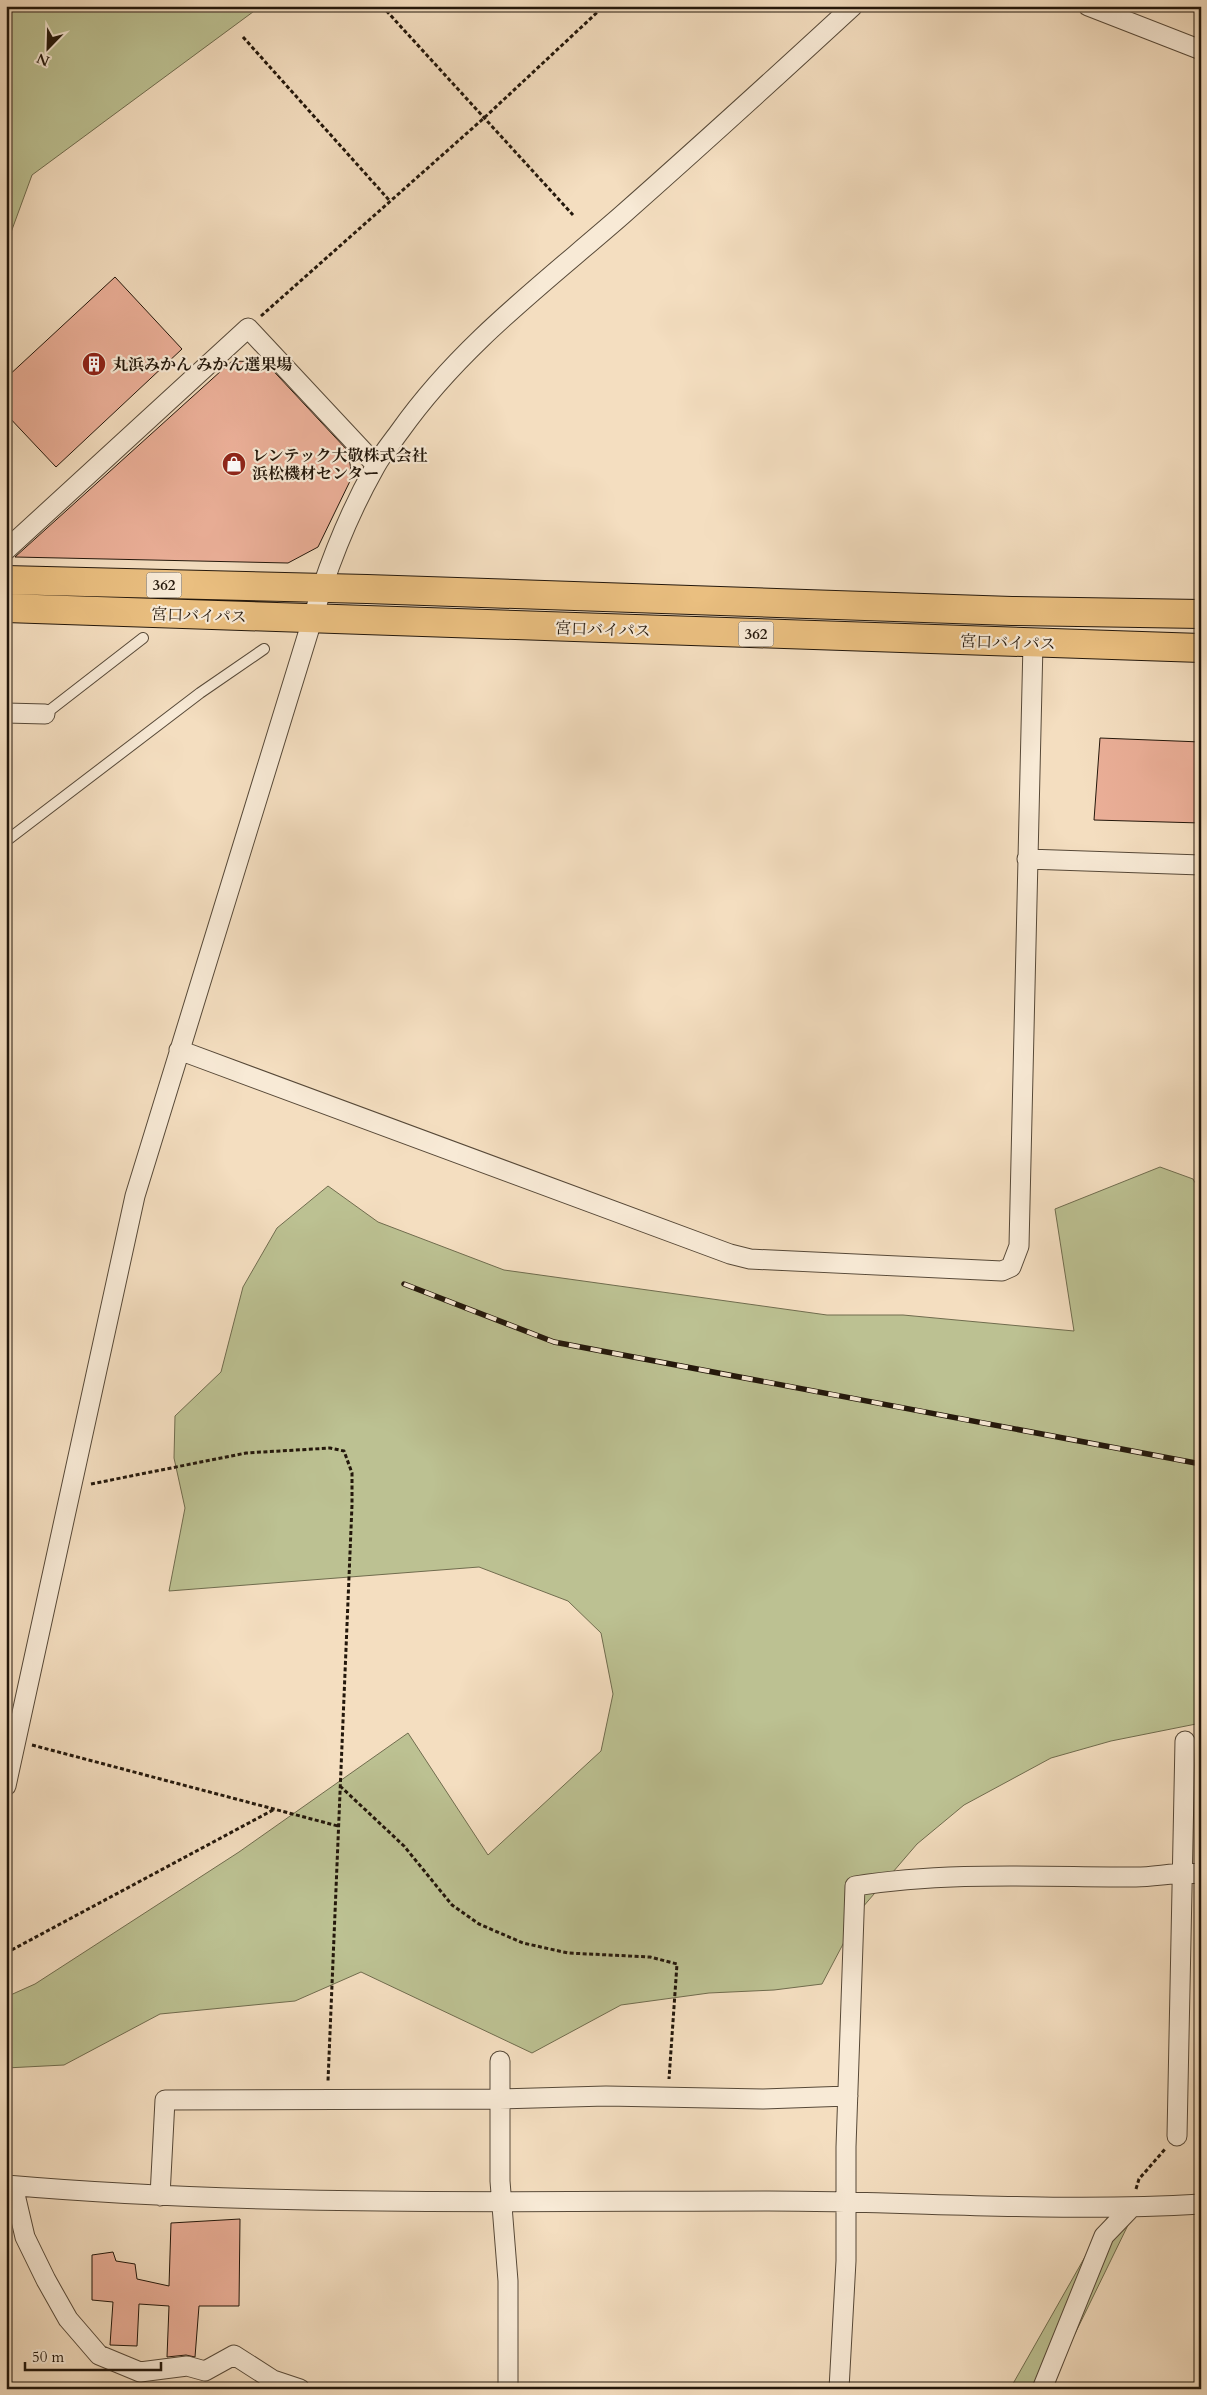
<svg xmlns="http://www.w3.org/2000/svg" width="1207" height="2395" font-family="Cardo,'Noto Serif JP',serif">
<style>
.green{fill:#bcc192;stroke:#706c4e}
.building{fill:#ebaf98;stroke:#23170b}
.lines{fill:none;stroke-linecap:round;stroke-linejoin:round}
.service-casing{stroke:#574938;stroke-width:12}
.minor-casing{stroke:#574938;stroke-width:21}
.trunk-casing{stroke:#23170b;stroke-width:30}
.path{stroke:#23170b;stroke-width:3;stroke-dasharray:4 2.5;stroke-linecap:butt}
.service{stroke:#f8ead6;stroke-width:10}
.minor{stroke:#f8ead6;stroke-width:19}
.trunk{stroke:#eabf80;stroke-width:28}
.rail-casing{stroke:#23170b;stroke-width:5.5}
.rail{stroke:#f8ead6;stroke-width:4;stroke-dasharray:11;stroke-linecap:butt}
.labels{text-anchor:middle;stroke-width:4.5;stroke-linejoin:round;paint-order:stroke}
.shield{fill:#f8ead6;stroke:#635648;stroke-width:1}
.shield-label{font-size:15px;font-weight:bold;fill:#23170b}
.poi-label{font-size:16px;font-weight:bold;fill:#23170b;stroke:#f8ead6;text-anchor:start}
.street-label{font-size:16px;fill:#23170b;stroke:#f8ead6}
</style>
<rect width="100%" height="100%" fill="#f4dec0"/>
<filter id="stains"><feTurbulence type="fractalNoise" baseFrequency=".004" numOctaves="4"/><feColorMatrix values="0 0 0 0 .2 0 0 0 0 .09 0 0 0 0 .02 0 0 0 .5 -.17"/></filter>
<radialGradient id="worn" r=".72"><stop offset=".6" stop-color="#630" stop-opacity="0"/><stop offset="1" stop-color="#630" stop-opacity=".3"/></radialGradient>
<!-- green -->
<path class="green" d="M6,6H261L32,175L6,246Z
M1160,1167L1193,1179L1201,1193V1723L1111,1741L1051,1758L964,1805L917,1844L862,1908L822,1984L774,1990L709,1993L621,2005L532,2053L361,1972L295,2001L160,2014L64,2065L6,2068V1997L35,1984L239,1852L408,1733L488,1855L601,1751L613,1694L601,1633L568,1601L479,1567L169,1591L185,1508L174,1458L175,1416L221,1372L243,1287L277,1228L328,1186L378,1222L504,1270L827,1315H903L1074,1331L1055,1209Z
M1107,2218L1130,2221L1048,2389H1010Z"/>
<!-- building -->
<path class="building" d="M115,277L182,349L56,467L6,414V378Z
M232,361L265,362L348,451L352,477L318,547L288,563L15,557Z
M1100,738L1201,742V823L1094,820Z
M240,2219L239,2306H199L195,2357L186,2355L167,2357L169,2306L139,2304L137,2346L110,2345L113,2302L92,2300V2255L113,2252L116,2261L135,2264L137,2279L169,2286L171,2223Z"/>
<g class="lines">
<!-- service casing -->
<g class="service-casing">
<path id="service" d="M45,714L143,638
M6,841L200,693L264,649"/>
</g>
<!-- minor casing -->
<g class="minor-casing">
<path id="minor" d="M1088,6L1201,50
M6,550L248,328L376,465
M6,713L45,714
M1027,859L1201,865
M179,1050L730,1254L750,1259L1002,1271L1011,1267L1019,1246L1033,643
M6,1786L135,1196L322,588C336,546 353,506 375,467C382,454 392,442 400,431C460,346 543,284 621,216C699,147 776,77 853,6
M500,2061V2181L508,2281V2389
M1177,2136L1185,1741
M6,2185C259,2207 515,2201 769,2201C913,2201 1057,2213 1201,2204
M13,2186L25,2237L46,2280L68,2319L99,2355L140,2372L187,2366L205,2371L234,2355L273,2380L300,2389
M160,2196L165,2100L499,2099L606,2096L763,2099L848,2096
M839,2389L846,2261V2147L855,1886C948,1871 1043,1877 1136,1877C1157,1877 1180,1871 1201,1874
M1042,2389L1104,2236L1130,2209"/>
</g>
<!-- trunk casing -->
<g class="trunk-casing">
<path id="trunk" d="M6,580L367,589L1012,611L1201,614
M6,608L1201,648"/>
</g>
<!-- path -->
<path class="path" d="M382,6L573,215
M243,37L389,200
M261,316L484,118L604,6
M91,1484L246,1453L330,1448L344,1451L352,1473V1505L328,2081
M32,1745L338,1826
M340,1786L404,1846L452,1905L479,1924L523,1943L568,1953L650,1957L677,1964L669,2079
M6,1953L273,1810
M1196,2116L1201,2110
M1136,2189L1139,2179L1166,2148"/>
<!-- service -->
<use href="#service" class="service"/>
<!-- minor -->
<use href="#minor" class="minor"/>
<!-- trunk -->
<use href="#trunk" class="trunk"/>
<!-- rail casing -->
<g class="rail-casing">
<path id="rail" d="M404,1284L554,1342L1201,1464"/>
</g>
<!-- rail -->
<use href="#rail" class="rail"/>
</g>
<!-- icons -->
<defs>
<g id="building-disc" transform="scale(1.25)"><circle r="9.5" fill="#8f2418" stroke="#f8ead6"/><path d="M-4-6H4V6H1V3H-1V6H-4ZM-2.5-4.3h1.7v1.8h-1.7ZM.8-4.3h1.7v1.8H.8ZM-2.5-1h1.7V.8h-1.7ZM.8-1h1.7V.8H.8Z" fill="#fff"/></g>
<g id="shop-disc" transform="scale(1.25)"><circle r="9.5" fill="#8f2418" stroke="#f8ead6"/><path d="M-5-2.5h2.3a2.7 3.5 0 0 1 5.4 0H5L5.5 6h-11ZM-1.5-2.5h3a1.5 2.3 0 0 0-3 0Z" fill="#fff"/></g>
</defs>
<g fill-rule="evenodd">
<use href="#building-disc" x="94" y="364"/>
<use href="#shop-disc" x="234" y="464"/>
</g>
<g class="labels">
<!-- shield labels -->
<g class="shield">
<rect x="146.5" y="572.5" width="35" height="25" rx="4"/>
<rect x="738.5" y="621.5" width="35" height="25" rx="4"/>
</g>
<g class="shield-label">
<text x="164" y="590">362</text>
<text x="756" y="639">362</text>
</g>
<!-- poi labels -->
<g class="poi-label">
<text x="112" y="370">丸浜みかん みかん選果場</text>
<text x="252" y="461">レンテック大敬株式会社<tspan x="252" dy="18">浜松機材センター</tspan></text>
</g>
<!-- street labels -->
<g class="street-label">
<text transform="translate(199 615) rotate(2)" y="6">宮口バイパス</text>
<text transform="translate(603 629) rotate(2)" y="6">宮口バイパス</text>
<text transform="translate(1008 642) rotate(2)" y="6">宮口バイパス</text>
</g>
</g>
<!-- margin -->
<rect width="1207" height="2395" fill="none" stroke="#f4dec0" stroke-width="25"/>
<rect x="8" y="8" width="1192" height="2380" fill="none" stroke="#23170b" stroke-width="2.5"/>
<rect x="12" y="12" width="1182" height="2370" fill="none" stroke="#23170b"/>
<!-- north arrow -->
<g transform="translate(48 48) rotate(203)" stroke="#f8ead6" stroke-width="4" paint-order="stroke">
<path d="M0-4L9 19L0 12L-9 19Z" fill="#23170b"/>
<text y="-8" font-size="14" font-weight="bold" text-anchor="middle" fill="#23170b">N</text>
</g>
<!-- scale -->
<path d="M25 2362v8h136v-8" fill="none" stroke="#23170b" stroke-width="2.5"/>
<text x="32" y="2362" font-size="15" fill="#23170b" stroke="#f8ead6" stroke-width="4" paint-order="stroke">50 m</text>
<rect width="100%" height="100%" filter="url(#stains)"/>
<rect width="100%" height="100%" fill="url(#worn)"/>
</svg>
